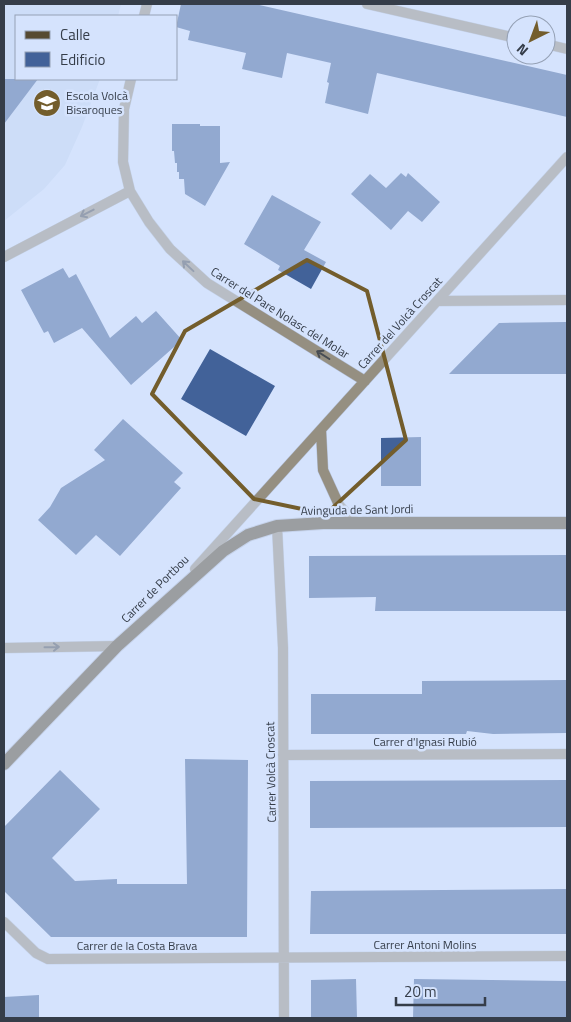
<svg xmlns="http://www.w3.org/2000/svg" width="571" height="1022" font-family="'Titillium Web',sans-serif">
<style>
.built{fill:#c3d5f2}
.building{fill:#426299}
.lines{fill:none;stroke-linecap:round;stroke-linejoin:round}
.street-casing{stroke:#b2bed5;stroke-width:11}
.primary-casing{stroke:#b2bed5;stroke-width:14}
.street{stroke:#958f81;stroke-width:10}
.primary{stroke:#564a32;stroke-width:12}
.oneway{stroke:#484d54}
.marked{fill:none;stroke:#735d2c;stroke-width:4;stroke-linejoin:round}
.labels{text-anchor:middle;stroke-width:5;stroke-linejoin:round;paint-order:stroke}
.poi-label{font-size:12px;fill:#353d49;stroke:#d5e3fd;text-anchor:start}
.street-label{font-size:12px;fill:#353d49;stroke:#d5e3fd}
</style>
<rect width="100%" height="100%" fill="#d5e3fd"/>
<!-- built -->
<path class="built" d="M4,4H121L118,16H16V79H100L82,127L65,165L44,189L4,221Z"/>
<!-- building -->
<path class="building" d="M181,4H255L567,75V117L377,73L368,114L325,103L329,83L327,82L331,63L287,53L282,78L242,69L246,53L188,40L190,31L176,27Z
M4,79H38L4,124Z
M172,124H200V126H220V163L230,162L205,206L185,194L184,179H179V172H177V163H175L174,151H172Z
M401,173L406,177L408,173L440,202L422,222L408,211L391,230L351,194L370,174L386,188Z
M272,195L321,222L304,250L326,262L311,289L278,270L280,266L244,244Z
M63,268L69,278L76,274L110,338L136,316L142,323L156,311L182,340L131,385L82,328L54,343L48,331L44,333L21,290Z
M567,322V374H449L499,323Z
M210,349L275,386L246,436L181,399Z
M123,419L183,473L174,482L181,488L120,556L96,535L76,555L38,520L50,507L61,488L105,460L94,450Z
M421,437V486H381V438Z
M567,555V611H375L376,597L309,598V556Z
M567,680V733L493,734L467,731L466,734H311V694H422V681Z
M185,759L248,760L247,937H51L4,891V827L60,770L100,809L52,858L75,881L117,879V884H187Z
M567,780V827L310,828V781Z
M567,889V934H310L311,891Z
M356,979L357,1018H311V980Z
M414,979L567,981V1018H413Z
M39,995V1018H4V997Z"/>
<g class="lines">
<!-- street casing -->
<g class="street-casing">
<path id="street" d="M367,4L516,38
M144,16L147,4
M546,44L567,49
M131,79L124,109L123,162L130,191L149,222L170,249L207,283L365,381
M4,257L130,191
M437,301L567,300
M321,430L323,470L339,505L355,523
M277,526L283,648L284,1018
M195,569L567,157
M4,648L117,646
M283,755L567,754
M4,922L36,953L48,959L567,956"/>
</g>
<!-- primary casing -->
<g class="primary-casing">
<path id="primary" d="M4,764L117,646L223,551L248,535L277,526L323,523H567"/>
</g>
<!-- street -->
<use href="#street" class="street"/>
<!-- primary -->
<use href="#primary" class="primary"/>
</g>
<!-- one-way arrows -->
<defs><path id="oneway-shaft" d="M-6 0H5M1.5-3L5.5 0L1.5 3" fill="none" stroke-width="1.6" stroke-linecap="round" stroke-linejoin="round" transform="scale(1.25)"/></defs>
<g class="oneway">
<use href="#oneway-shaft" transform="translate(87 213) rotate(153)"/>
<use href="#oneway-shaft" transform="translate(188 266) rotate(-137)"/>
<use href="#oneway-shaft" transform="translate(323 355) rotate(-148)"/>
<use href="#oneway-shaft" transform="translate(52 647) rotate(-1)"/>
</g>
<!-- marked area -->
<path d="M0 0H571V1022H0ZM307,260L367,291L406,440L326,514L254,499L152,394L185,331Z" fill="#d5e3fd" fill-opacity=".55" fill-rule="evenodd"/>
<path class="marked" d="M307,260L367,291L406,440L326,514L254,499L152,394L185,331Z"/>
<!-- icons -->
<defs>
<g id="school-disc" transform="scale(1.4375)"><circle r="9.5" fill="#735d2c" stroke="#d5e3fd"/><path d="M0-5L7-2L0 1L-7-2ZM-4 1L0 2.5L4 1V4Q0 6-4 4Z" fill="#fff"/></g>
</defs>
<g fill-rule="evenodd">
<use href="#school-disc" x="47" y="103"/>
</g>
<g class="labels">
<!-- poi labels -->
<g class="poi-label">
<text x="66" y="100">Escola Volcà<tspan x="66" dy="14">Bisaroques</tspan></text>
</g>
<!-- street labels -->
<g class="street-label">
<text transform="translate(280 313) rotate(32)" y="4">Carrer del Pare Nolasc del Molar</text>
<text transform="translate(400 323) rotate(-48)" y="4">Carrer del Volcà Croscat</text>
<text transform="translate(357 510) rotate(-1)" y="4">Avinguda de Sant Jordi</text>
<text transform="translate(155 589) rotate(-45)" y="4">Carrer de Portbou</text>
<text x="425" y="746">Carrer d'Ignasi Rubió</text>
<text transform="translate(271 772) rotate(-91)" y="4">Carrer Volcà Croscat</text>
<text x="425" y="949">Carrer Antoni Molins</text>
<text x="137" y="950">Carrer de la Costa Brava</text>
</g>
</g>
<!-- border -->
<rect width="571" height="1022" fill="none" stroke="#353d49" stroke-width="10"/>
<!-- legend -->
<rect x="15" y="15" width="162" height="65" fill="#d5e3fd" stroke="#95a1b5"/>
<rect x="25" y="31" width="25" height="8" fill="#564a32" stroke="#95a1b5"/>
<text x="60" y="40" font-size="15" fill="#353d49">Calle</text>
<rect x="25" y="52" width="25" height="15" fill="#426299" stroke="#95a1b5"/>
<text x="60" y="65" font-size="15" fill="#353d49">Edificio</text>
<!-- north arrow -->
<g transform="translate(531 40) rotate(222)"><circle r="24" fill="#d5e3fd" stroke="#95a1b5"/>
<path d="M0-4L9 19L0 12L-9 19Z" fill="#735d2c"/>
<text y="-8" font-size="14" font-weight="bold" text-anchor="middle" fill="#353d49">N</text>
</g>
<!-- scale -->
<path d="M396 997v8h89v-8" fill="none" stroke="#353d49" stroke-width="2.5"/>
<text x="404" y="997" font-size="15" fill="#353d49" stroke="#d5e3fd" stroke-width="4" paint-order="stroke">20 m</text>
</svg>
